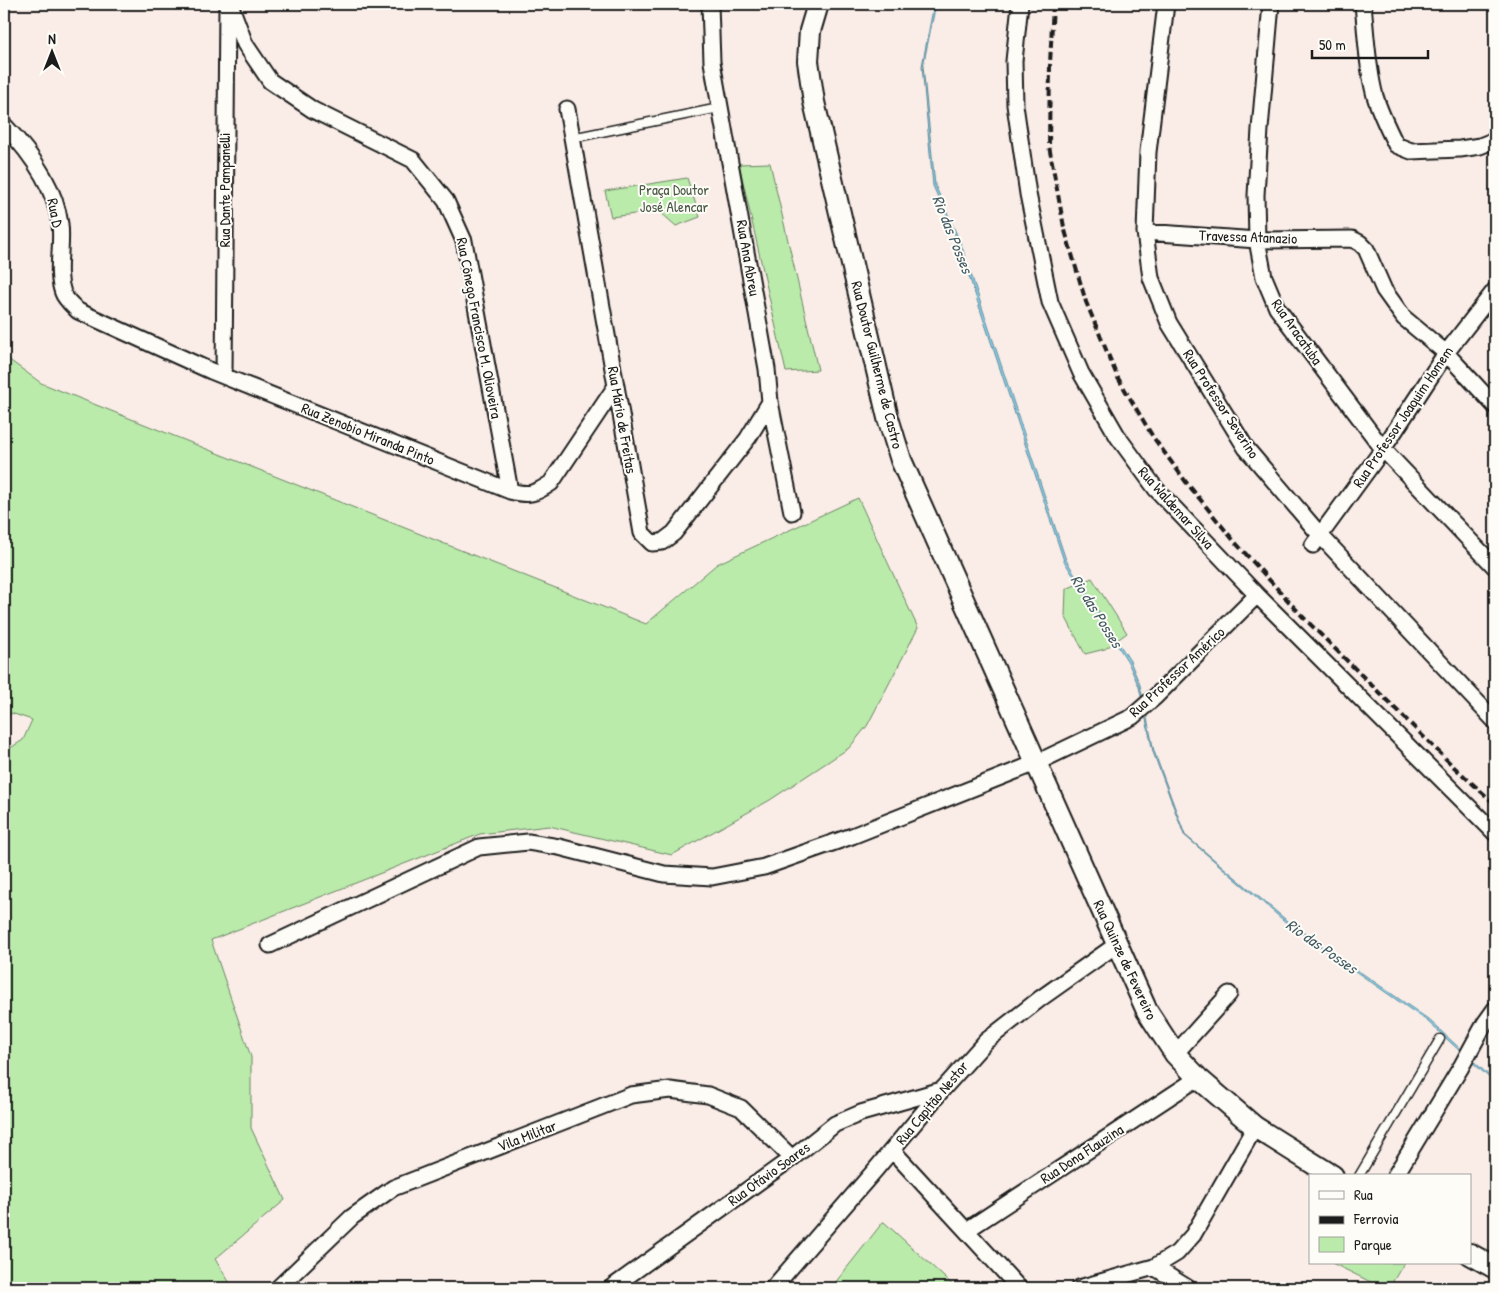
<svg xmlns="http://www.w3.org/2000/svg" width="1499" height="1292" font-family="'Patrick Hand',sans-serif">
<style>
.green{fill:#baebab;stroke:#6b8464}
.water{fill:#8bd1ec;stroke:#5f8999}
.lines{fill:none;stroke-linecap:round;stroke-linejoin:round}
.lane-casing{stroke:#1c1c1c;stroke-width:11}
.street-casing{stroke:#1c1c1c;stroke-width:19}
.secondary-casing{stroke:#1c1c1c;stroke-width:24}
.lane{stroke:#fdfcf7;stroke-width:8}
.street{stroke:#fdfcf7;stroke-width:15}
.secondary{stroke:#fdfcf7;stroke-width:20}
.rail{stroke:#1c1c1c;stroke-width:4;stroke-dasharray:8 4;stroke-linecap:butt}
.labels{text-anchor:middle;stroke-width:4;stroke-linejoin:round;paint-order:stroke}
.street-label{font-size:15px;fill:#1c1c1c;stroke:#fdfcf7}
.park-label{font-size:15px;fill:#4b5a47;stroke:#fdfcf7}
.water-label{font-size:16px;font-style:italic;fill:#435b65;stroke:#fdfcf7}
</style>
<rect width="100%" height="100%" fill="#faede7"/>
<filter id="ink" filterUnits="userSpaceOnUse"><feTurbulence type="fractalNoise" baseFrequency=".02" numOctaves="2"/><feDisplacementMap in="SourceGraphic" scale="10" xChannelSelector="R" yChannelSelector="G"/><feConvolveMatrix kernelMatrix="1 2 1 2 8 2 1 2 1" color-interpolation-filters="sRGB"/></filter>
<g filter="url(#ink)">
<!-- green -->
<path class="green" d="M770,163L818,370L786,372L739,164Z
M687,178L700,217L676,226L659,211L611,217L605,191Z
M4,356L41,383L646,624L717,564L858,498L918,628L867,726L849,748L770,800L672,855L549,826L480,834L211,940L251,1057V1128L285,1200L215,1259L233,1288H4V752L23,740L32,720L11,713L4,721Z
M1092,578L1127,633L1105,649L1085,654L1065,616L1066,589Z
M883,1222H884L956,1288H831Z
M1332,1263H1404L1389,1288H1383Z"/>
<!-- water -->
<path class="water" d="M934,4H936L923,66L935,185L961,244L1066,560L1130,661L1140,685L1154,751L1185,835L1291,924L1428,1019L1495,1081V1083L1427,1021L1289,925L1184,835L1153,752L1139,687L1128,662L1064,561L956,237L933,186L922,66Z"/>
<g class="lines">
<!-- lane casing -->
<g class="lane-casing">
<path id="lane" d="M572,138L719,108
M1359,1176L1440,1039"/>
</g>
<!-- street casing -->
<g class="street-casing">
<path id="street" d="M230,4L245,44L270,81L313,110L413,160L446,201L464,241L510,491
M710,4L712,62L767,369L770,402L792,512
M1020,4L1014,61L1015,105L1028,194L1050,302L1081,373L1118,437L1156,489L1257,595L1495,833
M1166,4L1148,152L1145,232L1151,278L1169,323L1246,448L1320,535L1495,721
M1271,4L1260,129L1256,195L1257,240L1264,277L1277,308L1383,449L1495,567
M1363,4C1366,34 1367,66 1375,96C1380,113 1388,129 1396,145L1411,151L1460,149L1480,146L1495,140
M567,109L642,533L652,543L662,542L674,533L748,438L770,402
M4,125C30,152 55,186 60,224C63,247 55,271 63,293C65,299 73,306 78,311L211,371L510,491C529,496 535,494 551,483L616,386
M1145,232L1257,240L1352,239L1360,243L1366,249L1384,290L1404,318L1446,353L1495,406
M224,376L227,5
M1313,545L1383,449L1446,353L1495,290
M270,945L479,847L528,842L559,847L664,874L712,877L764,867L852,836L1036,763L1132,717L1156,696L1257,595
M1175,1054L1229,994
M892,1150L1019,1288
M1395,1176L1461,1067L1485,1023L1495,1009
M967,1230L1198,1078
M1154,1267L1188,1288
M278,1288L352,1217L393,1188L631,1095L670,1090L708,1095L741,1108L792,1158
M611,1288L792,1158L835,1124L861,1113L942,1090
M773,1288L876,1169L942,1090L986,1041L1041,998L1116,945
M1079,1288L1154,1267L1177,1253L1193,1235L1255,1127"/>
</g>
<!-- secondary casing -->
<g class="secondary-casing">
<path id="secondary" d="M818,4L810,31L808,61L814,102L888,418L901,460L1147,1011L1175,1054L1198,1078L1255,1127L1333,1176
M1470,1254L1495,1268"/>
</g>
<!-- lane -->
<use href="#lane" class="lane"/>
<!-- street -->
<use href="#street" class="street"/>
<!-- secondary -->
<use href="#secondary" class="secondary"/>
<!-- rail -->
<path class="rail" d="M1053,4L1050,64L1049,146L1064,227L1086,302L1118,378L1153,437L1186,482L1234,541L1303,617L1454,767L1495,804"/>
</g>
</g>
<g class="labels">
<!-- street labels -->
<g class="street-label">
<text transform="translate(225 190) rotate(-90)" y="5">Rua Dante Pampanelli</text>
<text transform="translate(55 213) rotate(79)" y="5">Rua D</text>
<text transform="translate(1248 237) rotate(2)" y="5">Travessa Atanazio</text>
<text transform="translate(748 258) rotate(80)" y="5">Rua Ana Abreu</text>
<text transform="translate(479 328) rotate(79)" y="5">Rua Cônego Francisco M. Olioveira</text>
<text transform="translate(1297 332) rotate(55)" y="5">Rua Aracatuba</text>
<text transform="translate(877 365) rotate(76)" y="5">Rua Doutor Guilherme de Castro</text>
<text transform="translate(1221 404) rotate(57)" y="5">Rua Professor Severino</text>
<text transform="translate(1403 417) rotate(-56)" y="5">Rua Professor Joaquim Homem</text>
<text transform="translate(622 420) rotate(80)" y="5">Rua Mário de Freitas</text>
<text transform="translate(368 434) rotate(22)" y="5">Rua Zenobio Miranda Pinto</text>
<text transform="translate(1176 508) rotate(48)" y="5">Rua Waldemar Silva</text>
<text transform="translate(1177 672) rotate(-43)" y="5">Rua Professor Américo</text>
<text transform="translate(1125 960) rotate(65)" y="5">Rua Quinze de Fevereiro</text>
<text transform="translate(932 1103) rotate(-50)" y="5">Rua Capitão Nestor</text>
<text transform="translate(527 1136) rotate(-21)" y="5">Vila Militar</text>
<text transform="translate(1082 1154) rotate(-33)" y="5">Rua Dona Flauzina</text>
<text transform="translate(769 1174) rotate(-36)" y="5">Rua Otávio Soares</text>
</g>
<!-- park labels -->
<g class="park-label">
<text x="674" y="195">Praça Doutor<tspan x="674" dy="17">José Alencar</tspan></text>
</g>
<!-- water labels -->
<g class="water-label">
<text transform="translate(953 234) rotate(68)" y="6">Rio das Posses</text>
<text transform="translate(1097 611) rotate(58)" y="6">Rio das Posses</text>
<text transform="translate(1322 946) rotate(35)" y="6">Rio das Posses</text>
</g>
</g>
<!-- margin -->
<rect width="1499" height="1292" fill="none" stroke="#fdfcf7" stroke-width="20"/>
<rect x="10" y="10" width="1479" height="1272" fill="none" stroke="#1c1c1c" stroke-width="2" filter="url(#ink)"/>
<!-- legend -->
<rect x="1309" y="1174" width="162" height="90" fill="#fdfcf7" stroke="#a3a29f"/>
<rect x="1319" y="1191" width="25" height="8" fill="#fdfcf7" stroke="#a3a29f"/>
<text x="1354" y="1200" font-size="15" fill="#1c1c1c">Rua</text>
<rect x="1319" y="1216" width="25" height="8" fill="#1c1c1c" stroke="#a3a29f"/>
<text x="1354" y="1224" font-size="15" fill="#1c1c1c">Ferrovia</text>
<rect x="1319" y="1237" width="25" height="15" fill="#baebab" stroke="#a3a29f"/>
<text x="1354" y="1250" font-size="15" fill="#1c1c1c">Parque</text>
<!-- north arrow -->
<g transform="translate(52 52)" stroke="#fdfcf7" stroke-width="4" paint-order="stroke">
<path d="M0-4L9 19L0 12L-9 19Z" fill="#1c1c1c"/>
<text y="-8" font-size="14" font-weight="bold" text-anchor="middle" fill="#1c1c1c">N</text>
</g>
<!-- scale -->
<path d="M1312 50v8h116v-8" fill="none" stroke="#1c1c1c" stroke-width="2.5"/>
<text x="1319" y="50" font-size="15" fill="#1c1c1c" stroke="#fdfcf7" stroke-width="4" paint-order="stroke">50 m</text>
</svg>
